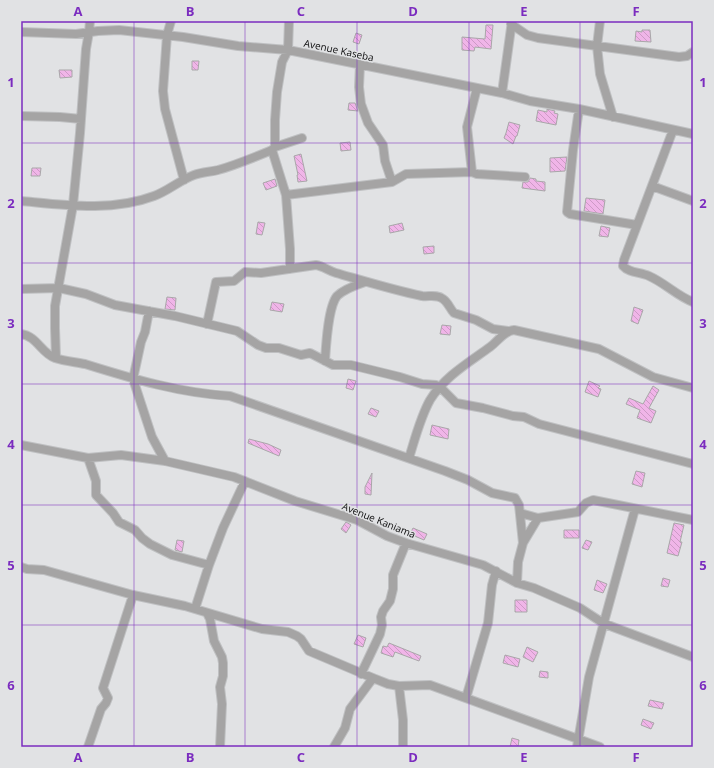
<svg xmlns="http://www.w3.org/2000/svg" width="714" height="768" font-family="'Open Sans',sans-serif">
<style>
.building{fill:url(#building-back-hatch);stroke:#a9a7a9}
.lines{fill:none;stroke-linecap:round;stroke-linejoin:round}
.minor-casing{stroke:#bfc0c2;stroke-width:10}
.minor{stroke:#a5a4a4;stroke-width:8}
.grid{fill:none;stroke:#7b2cbf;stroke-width:1;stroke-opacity:0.55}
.labels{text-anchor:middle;stroke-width:3;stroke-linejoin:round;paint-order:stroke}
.street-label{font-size:10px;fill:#0c0c0d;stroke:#e1e2e4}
.neatline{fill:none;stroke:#7b2cbf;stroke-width:1.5}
.grid-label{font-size:13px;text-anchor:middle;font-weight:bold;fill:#7b2cbf}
</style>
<defs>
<pattern id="building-back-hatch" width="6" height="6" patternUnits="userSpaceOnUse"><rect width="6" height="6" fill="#f0b5e8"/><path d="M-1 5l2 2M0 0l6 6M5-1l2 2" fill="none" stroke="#cd9ac6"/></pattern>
</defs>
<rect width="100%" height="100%" fill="#e1e2e4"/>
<!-- building -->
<path class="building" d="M486,25H493L491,49L475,47L474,51L462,50V37L485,39Z
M642,30H650L651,42L635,41L636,31L642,32Z
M356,33L362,35L359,44L353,42Z
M192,61H199L198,70H192Z
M59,70H72V77L60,78Z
M349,103H355L358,111L348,110Z
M547,109L555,111L554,113L558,114L556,125L536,121L538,110L547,112Z
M509,122L520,125L517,136H516L513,144L504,138L506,133Z
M350,142L351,150L341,151L340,143Z
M301,154L307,181L298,182L297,175H298L294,156Z
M567,157L565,171L550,172V158Z
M32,168H41L40,176H31Z
M530,178L536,179V181L545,182V191L522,188L523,182H528Z
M275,179L277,186L266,190L263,183Z
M586,198L605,200L603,214L584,211Z
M258,222L265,223L262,235L256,234Z
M402,223L404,230L390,233L389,226Z
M601,226L610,228L608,237L599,236Z
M434,246V253L424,254L423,247Z
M167,297L176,298L175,310L165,309Z
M272,302L284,304L282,312L270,310Z
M634,307L643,310L638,324L631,321Z
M442,325L451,326L450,335L440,334Z
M348,379L356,381L353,390L346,388Z
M589,381L600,386L598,388L601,389L598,397L585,392Z
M653,386L659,390L649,408L656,411L651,423L637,418L640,410L626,404L629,398L643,404Z
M371,408L379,411L376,417L368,414Z
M432,425L449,429L448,439L430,435Z
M249,439L268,444L281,450L279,456L248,443Z
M636,471L645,473L642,487L632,484Z
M372,473L371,495L365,494V487Z
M346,522L351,525L346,533L341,529Z
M674,523L684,525L680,542H682L678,556L667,553Z
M413,528L427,534L424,540L410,534Z
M564,530H579V538H564Z
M177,540L184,541L182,552L175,550Z
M586,540L592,542L588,550L582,548Z
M663,578L670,580L668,587L661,586Z
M597,580L607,584L603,593L594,590Z
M515,600H527V612H515Z
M358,635L366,638L363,647L354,644Z
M389,643L421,656L419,661L395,652L393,657L381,653L383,646L387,647Z
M527,647L538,652L533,662L523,657Z
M505,655L520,659L518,667L503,663Z
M540,671L548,672V678L539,677Z
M650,700L664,703L662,709L648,706Z
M643,719L654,723L651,729L641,725Z
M512,738L519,740L518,747H510Z"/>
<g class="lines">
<!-- minor casing -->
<g class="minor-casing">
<path id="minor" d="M171,21L167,35L163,91L165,109L184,180
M600,21L597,46L600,74L613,117
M511,24L527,35L538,38L679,57L687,56L693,52
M21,32L76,34L98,31L119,30L183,37L238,46L288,50L502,93L530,101L579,109L693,134
M360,65L359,87L361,104L368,123L383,145L385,161L392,182
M502,93L512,21
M579,109L573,150L567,212L570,214L637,225
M21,116L60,117L81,119
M673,130L624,260L623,266C629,273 640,272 649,276C665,283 677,296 693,302
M275,147L302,138
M272,150L286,195L290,249V269
M472,172L467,127L477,88
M652,186L693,201
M286,195L392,182L406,174L472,172L477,174L525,177
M21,201C64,205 112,212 154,196C168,191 180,180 194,175C202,172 210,172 218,170C236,165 255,157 272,150L275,147V120L277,92L282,62L288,50L289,21
M21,289L59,288L86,294L115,305L175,316L237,331L258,345L266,348H279L301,355L310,353L333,365H351L400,377L422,384L436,385L440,387L456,403L483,408L513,416L524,417L539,424L693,464
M149,311L145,332L141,342L133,379L152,437L165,461
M207,324L216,282L234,281L245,272L261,273L316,265C323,266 329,271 336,273C364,281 393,290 422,296C429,297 437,294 443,299C448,302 450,309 454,313L476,320L493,329L508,331
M21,334C37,336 41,353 55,358C64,361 75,362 85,364C133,379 180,393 230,396L445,471L468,480L492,493L515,498L519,505L523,543L518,562L517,583
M56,358L55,328V306L73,205L80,133L86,49L89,32L90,21
M325,361C326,346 328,307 337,296C344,289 356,285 365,282
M21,445L88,458L121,455L165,461L234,477L295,501L357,520L387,536L406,543L483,565L517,583L534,588L580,608L603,623L613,627L693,657
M88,458L96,481V495L113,513L119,522L135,530L142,538L150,544L172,555L209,565
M409,458C415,439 420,418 430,400C444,377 468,363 490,347C498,341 504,331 514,330L599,349L653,377L693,388
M520,513L538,518
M523,543L538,518L578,512L586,503L593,500L693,520
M21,567L27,569L44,570L133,595L185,606L262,629L288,632L297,636L301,639L309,651L373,678L388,684L399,686L430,685L600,747
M195,609L209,565L223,528L245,481
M207,613L210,619L214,641L222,657L223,663V676L220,687L222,704L220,747
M361,674L380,634L382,625L381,617L383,611L390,601L393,589V575L406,543
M399,686L403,720V747
M466,698L488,623L492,585L496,571
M88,747L101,709L106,703L108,698L103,688L133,595
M334,747L345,728L350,709L373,678
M577,747L589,677L635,509"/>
</g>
<!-- minor -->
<use href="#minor" class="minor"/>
</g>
<!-- grid -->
<path class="grid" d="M134,21V747M245,21V747M357,21V747M469,21V747M580,21V747M21,143H693M21,263H693M21,384H693M21,505H693M21,625H693"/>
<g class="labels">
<!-- street labels -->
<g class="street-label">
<text transform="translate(339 50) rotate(12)" y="4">Avenue Kaseba</text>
<text transform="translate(379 520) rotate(22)" y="4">Avenue Kaniama</text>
</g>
</g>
<!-- border -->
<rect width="714" height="768" fill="none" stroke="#e1e2e4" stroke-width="44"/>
<rect x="22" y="22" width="670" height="724" class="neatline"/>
<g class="grid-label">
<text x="78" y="16">A</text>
<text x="190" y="16">B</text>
<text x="301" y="16">C</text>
<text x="413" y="16">D</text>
<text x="524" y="16">E</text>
<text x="636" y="16">F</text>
<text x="11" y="87">1</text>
<text x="703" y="87">1</text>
<text x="11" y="208">2</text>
<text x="703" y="208">2</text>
<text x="11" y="328">3</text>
<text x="703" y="328">3</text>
<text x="11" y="449">4</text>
<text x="703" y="449">4</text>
<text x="11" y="570">5</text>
<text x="703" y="570">5</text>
<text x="11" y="690">6</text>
<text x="703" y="690">6</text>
<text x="78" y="762">A</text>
<text x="190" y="762">B</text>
<text x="301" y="762">C</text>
<text x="413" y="762">D</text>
<text x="524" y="762">E</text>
<text x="636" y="762">F</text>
</g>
</svg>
